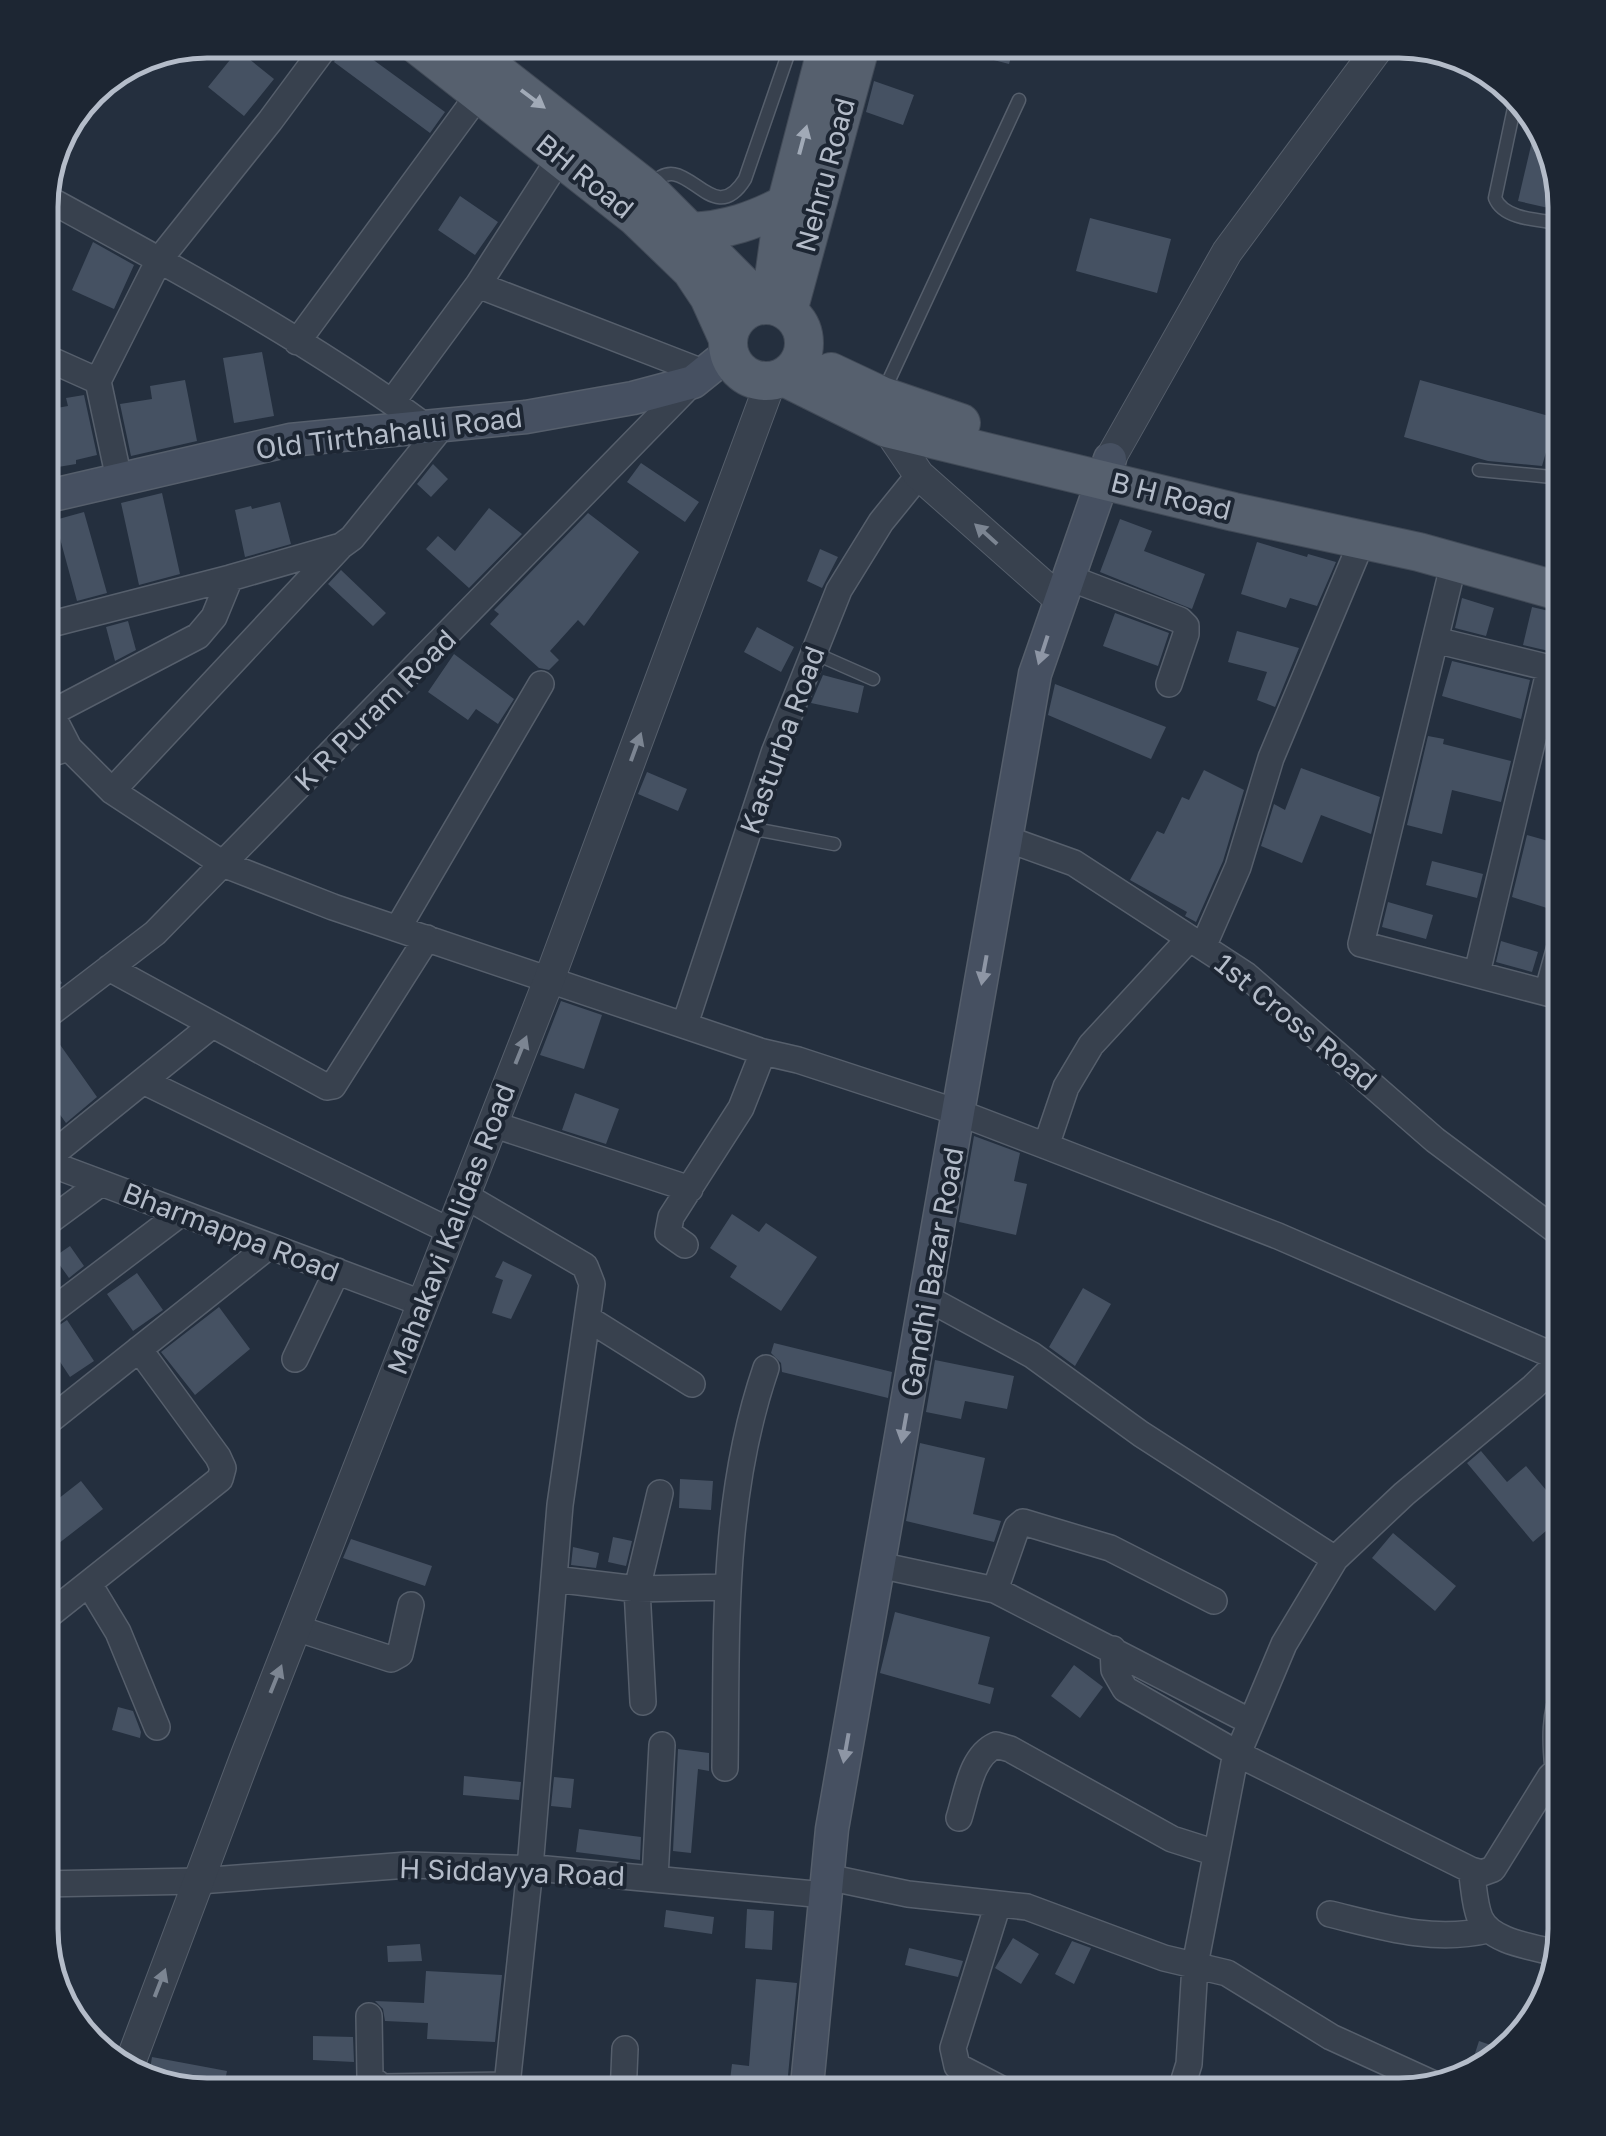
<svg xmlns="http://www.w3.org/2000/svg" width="1606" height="2136" font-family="'Golos Text',sans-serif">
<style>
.building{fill:#455162}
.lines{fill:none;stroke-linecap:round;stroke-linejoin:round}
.service-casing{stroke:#565f6c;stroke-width:15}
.minor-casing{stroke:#565f6c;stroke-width:28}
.tertiary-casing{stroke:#565f6c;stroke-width:32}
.secondary-casing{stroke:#565f6c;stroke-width:35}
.primary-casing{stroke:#414a57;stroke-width:40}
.service{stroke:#38414e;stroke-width:12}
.minor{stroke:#38414e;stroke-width:25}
.tertiary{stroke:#38414e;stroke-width:30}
.secondary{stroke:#465061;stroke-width:32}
.primary{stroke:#56606e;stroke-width:38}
.oneway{fill:#a1aab7}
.oneway2{fill:#7c8592}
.oneway3{fill:#8e96a5}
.labels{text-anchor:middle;stroke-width:8;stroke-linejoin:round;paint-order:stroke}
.street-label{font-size:28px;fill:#b4bcc9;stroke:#1d2633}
.rim{fill:none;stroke:#b4bcc9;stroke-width:5}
</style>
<rect width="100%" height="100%" fill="#242f3e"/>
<!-- building -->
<path class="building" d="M346,40L445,112L430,133L334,62Z
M941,40H1016L1009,64L940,46Z
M238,50L274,79L244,116L208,87Z
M874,81L914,95L903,125L866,112Z
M1533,137L1546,141L1566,212L1518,201Z
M460,196L498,222L475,255L438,230Z
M1090,218L1171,239L1157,293L1076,271Z
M93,242L134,265L114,309L72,290Z
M262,352L274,416L234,423L223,358Z
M185,380L197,441L131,456L120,404L152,399L150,386Z
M1420,380L1556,418L1542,466L1488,461L1404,437Z
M84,395L97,455L76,460V464L40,470V411L68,406L66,398Z
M641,463L699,502L685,522L627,482Z
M433,464L448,479L431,497L417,484Z
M162,493L180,574L139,585L121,503Z
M280,502L291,544L245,557L235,510L251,506L252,509Z
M489,508L522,534L469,588L426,549L438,536L455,551Z
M84,512L107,593L77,601L55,520Z
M588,513L639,552L584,626L578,620L550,651L559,660L549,670L539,668L490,624L499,614L494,610Z
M1120,519L1152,531L1144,551L1205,574L1192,609L1100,572Z
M1257,542L1307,557L1308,554L1336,562L1317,606L1290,598L1286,608L1241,594Z
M820,549L838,557L822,588L807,581Z
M341,570L386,613L373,626L328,584Z
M1462,598L1494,608L1486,636L1455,628Z
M1532,607L1566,615V655L1523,645Z
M1115,613L1169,633L1158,666L1103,646Z
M128,621L136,650L115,661L106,627Z
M757,627L794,647L781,672L744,652Z
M1237,631L1299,648L1275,707L1257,700L1267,672L1228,662Z
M454,654L514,699L498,724L476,709L468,720L428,692Z
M1452,661L1530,680L1521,719L1442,696Z
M823,675L864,686L858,713L811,703Z
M1055,684L1166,727L1151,759L1048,715Z
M1562,688H1566V759L1546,753Z
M1428,736L1444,739L1443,744L1511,761L1501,802L1452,790L1442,834L1407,825Z
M1301,768L1380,797L1371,834L1321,815L1302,863L1261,846L1274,804L1285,810Z
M1204,770L1244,790L1223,861L1196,922L1185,916L1187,912L1130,880L1157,831L1164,834L1182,797L1189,800Z
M647,772L687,789L678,811L638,794Z
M1527,835L1566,846L1550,909L1512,897Z
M1432,861L1483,874L1477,898L1426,885Z
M1388,902L1433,915L1426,939L1382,927Z
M1501,941L1538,952L1532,972L1496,962Z
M40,952L62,983L40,999Z
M561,1001L602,1015L584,1069L540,1055Z
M56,1039L97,1097L66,1123L40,1087V1051Z
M575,1093L619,1109L606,1144L562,1130Z
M974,1136L1020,1153L1014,1181L1027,1184L1016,1235L959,1222Z
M732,1214L759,1232L766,1223L817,1257L781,1311L730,1277L737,1266L710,1248Z
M70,1246L84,1266L69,1278L54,1257Z
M503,1261L532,1275L511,1319L492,1313L503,1280L495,1277Z
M137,1273L163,1310L133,1331L107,1294Z
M1083,1288L1111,1304L1075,1366L1049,1347Z
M219,1307L250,1349L195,1395L161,1352Z
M67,1320L94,1361L70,1377L43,1336Z
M774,1343L892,1372L888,1398L782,1372L781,1363L771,1353Z
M935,1360L1014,1376L1007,1409L965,1401L961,1419L926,1412Z
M920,1443L985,1458L973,1514L1001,1521L994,1542L906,1521Z
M1481,1451L1507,1482L1526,1466L1566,1514L1533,1542L1467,1463Z
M680,1479L713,1481L711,1510L679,1508Z
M81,1481L103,1509L54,1547L60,1555L40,1570V1513Z
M1393,1533L1456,1586L1435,1611L1372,1558Z
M613,1537L632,1541L626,1566L608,1562Z
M351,1539L432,1566L425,1586L343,1558Z
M573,1547L599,1553L596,1568L571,1565Z
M895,1612L990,1637L978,1684L994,1688L990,1704L880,1673Z
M1074,1665L1103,1687L1080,1718L1051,1696Z
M118,1707L133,1711L141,1732L140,1738L112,1730Z
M678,1749L709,1753V1771L698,1769L691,1853L673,1851Z
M464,1776L521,1782L519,1800L463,1795Z
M554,1777L574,1779L571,1808L551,1806Z
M579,1829L641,1837L640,1860L576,1852Z
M747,1909L774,1911L772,1950L745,1948Z
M666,1910L714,1917L712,1934L664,1927Z
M1013,1938L1039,1954L1021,1984L995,1968Z
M1072,1941L1091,1948L1074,1984L1055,1974Z
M420,1944L422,1961L388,1962L387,1946Z
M909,1948L963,1961L958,1977L905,1965Z
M426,1971L502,1975L495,2042L427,2039L428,2023L385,2021L383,2009L375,2001L424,2003Z
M756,1979L797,1983L786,2096H728L732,2064L749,2066Z
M313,2036L353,2037L354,2062L313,2060Z
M1479,2041L1508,2051L1491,2068L1468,2075Z
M152,2057L227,2071L222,2095L148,2081Z"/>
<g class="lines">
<!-- service casing -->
<g class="service-casing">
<path id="service" d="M1517,94L1495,198C1504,221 1544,220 1566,224
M651,186C685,143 711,234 745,179L793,40
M883,393L1019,100
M1479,470L1562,478L1566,475
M814,653L873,679
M749,828L834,844"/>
</g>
<!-- minor casing -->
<g class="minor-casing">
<path id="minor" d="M41,195C171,266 305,338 425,426
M478,285L705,373
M297,342L479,94
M40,355L98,381
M392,402L478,285L561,156
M119,479L98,381L159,260L270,121L330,40
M1454,562L1361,944L1566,998
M1067,577L1180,620L1186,626V634L1169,684
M40,627L230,578L341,546L352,538L444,424
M1435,640L1566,672
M40,673L51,713L69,748L112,791L223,864L333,907L763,1052L798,1060L960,1113L1046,1146L1278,1236L1566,1361
M51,713L198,636L214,617L230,578
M40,757L69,748
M112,791L341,546
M1007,839L1074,863L1246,975L1435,1140L1566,1238
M398,928L541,684
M1203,947L1238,867L1271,758L1362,541
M109,968L327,1087L333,1086L427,938
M1477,973L1550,668
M1547,993L1566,925
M40,1021L155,933L693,382
M685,1024L774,753L839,590L881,522L919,475
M143,1081L450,1231
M492,1124L690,1189
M1046,1146L1066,1087L1091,1045L1189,939
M40,1160L421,1303
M44,1161L211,1026
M464,1195L585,1266L592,1284L560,1505L530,1868L507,2085L509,2096
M40,1228L101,1183
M685,1245L668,1233L671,1217L741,1108L763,1052
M927,1298L1032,1355L1141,1434L1335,1559
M587,1318L692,1384
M40,1320L181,1213
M295,1359L337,1271
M40,1428L269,1246
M879,1565L995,1590L1251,1722
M554,1579L637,1589L728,1587
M89,1584L118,1632L157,1727
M995,1590L1017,1527L1023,1522L1110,1548L1214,1601
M40,1622L220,1479L223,1468L218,1457L139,1349
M296,1628L391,1659L400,1654L411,1605
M1113,1649L1114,1670L1125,1689L1238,1754L1471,1870L1482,1873L1493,1869L1550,1777L1558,1769L1566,1768
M643,1702L637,1589L660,1493
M725,1768C727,1632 721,1499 766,1368
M1558,1769C1555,1741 1554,1714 1566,1687
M959,1818C967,1793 971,1756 996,1745L1010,1749L1172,1839L1216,1853
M1471,1870C1474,1885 1474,1904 1480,1918C1491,1943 1536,1947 1560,1954
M827,1877L908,1894L1027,1907L1164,1958L1227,1973L1331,2037L1436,2085
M655,1878L662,1745
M40,1884L199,1881L408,1865L546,1869L825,1895
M998,1904L953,2048L957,2066L1015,2096
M1330,1914C1383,1927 1433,1943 1488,1930
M369,2016L370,2077L382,2087L507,2085
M623,2096L625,2049
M1179,2096L1189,2064L1195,1965L1234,1763L1284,1644L1335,1559L1404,1494L1533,1387L1566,1355"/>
</g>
<!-- tertiary casing -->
<g class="tertiary-casing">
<path id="tertiary" d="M887,428L919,475L1059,599
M1110,459L1227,252L1384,40
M126,2074L246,1755L549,980L771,381"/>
</g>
<!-- secondary casing -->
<g class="secondary-casing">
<path id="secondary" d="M40,498L290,440L526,417L633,398L693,382L729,353
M806,2096L832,1829L1035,674L1110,459"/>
</g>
<!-- primary casing -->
<g class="primary-casing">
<path id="primary" d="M411,40L636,217L691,270L709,297L728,339
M456,40L648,190L762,304
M690,232C727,230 754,221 786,204
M772,292L782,220L829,40
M728 343a38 38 0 1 1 76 0a38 38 0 1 1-76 0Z
M788,311L862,40
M831,372L882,396L961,423
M784,377L887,428L1234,512L1419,552L1566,593"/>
</g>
<!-- service -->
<use href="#service" class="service"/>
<!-- minor -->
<use href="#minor" class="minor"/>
<!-- tertiary -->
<use href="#tertiary" class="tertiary"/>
<!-- secondary -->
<use href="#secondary" class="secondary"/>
<!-- primary -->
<use href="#primary" class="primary"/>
</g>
<!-- one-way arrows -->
<defs><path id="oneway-solid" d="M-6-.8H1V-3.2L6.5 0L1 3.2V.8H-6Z" transform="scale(2.5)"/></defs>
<g class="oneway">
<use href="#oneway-solid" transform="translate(533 99) rotate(37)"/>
<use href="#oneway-solid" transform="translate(803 140) rotate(-75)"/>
</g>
<g class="oneway2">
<use href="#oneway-solid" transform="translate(986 534) rotate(-138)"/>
<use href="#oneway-solid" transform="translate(636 747) rotate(-70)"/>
<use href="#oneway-solid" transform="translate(521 1050) rotate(-68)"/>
<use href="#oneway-solid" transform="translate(276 1679) rotate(-68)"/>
<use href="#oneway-solid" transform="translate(160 1983) rotate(-69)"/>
</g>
<g class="oneway3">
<use href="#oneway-solid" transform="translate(1043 650) rotate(108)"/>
<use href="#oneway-solid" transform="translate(984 970) rotate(100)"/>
<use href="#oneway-solid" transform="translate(904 1428) rotate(100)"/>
<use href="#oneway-solid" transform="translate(846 1748) rotate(100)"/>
</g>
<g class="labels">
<!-- street labels -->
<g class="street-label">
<text transform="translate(825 175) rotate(-75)" y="10">Nehru Road</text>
<text transform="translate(585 176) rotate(39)" y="10">BH Road</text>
<text transform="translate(389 433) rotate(-7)" y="10">Old Tirthahalli Road</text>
<text transform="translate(1171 496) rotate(14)" y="10">B H Road</text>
<text transform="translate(375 710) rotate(-45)" y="10">K R Puram Road</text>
<text transform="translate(782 740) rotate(-70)" y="10">Kasturba Road</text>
<text transform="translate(1296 1022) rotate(39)" y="10">1st Cross Road</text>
<text transform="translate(451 1229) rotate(-69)" y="10">Mahakavi Kalidas Road</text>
<text transform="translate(231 1232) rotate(21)" y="10">Bharmappa Road</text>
<text transform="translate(932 1272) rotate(-80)" y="10">Gandhi Bazar Road</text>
<text transform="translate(512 1872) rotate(2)" y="10">H Siddayya Road</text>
</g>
</g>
<!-- crop -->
<path d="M0 0H1606V2136H0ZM207 58H1399A149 149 0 0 1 1548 207V1929A149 149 0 0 1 1399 2078H207A149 149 0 0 1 58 1929V207A149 149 0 0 1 207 58Z" fill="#1d2633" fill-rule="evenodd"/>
<path class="rim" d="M207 58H1399A149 149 0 0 1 1548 207V1929A149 149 0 0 1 1399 2078H207A149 149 0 0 1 58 1929V207A149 149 0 0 1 207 58Z"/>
</svg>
